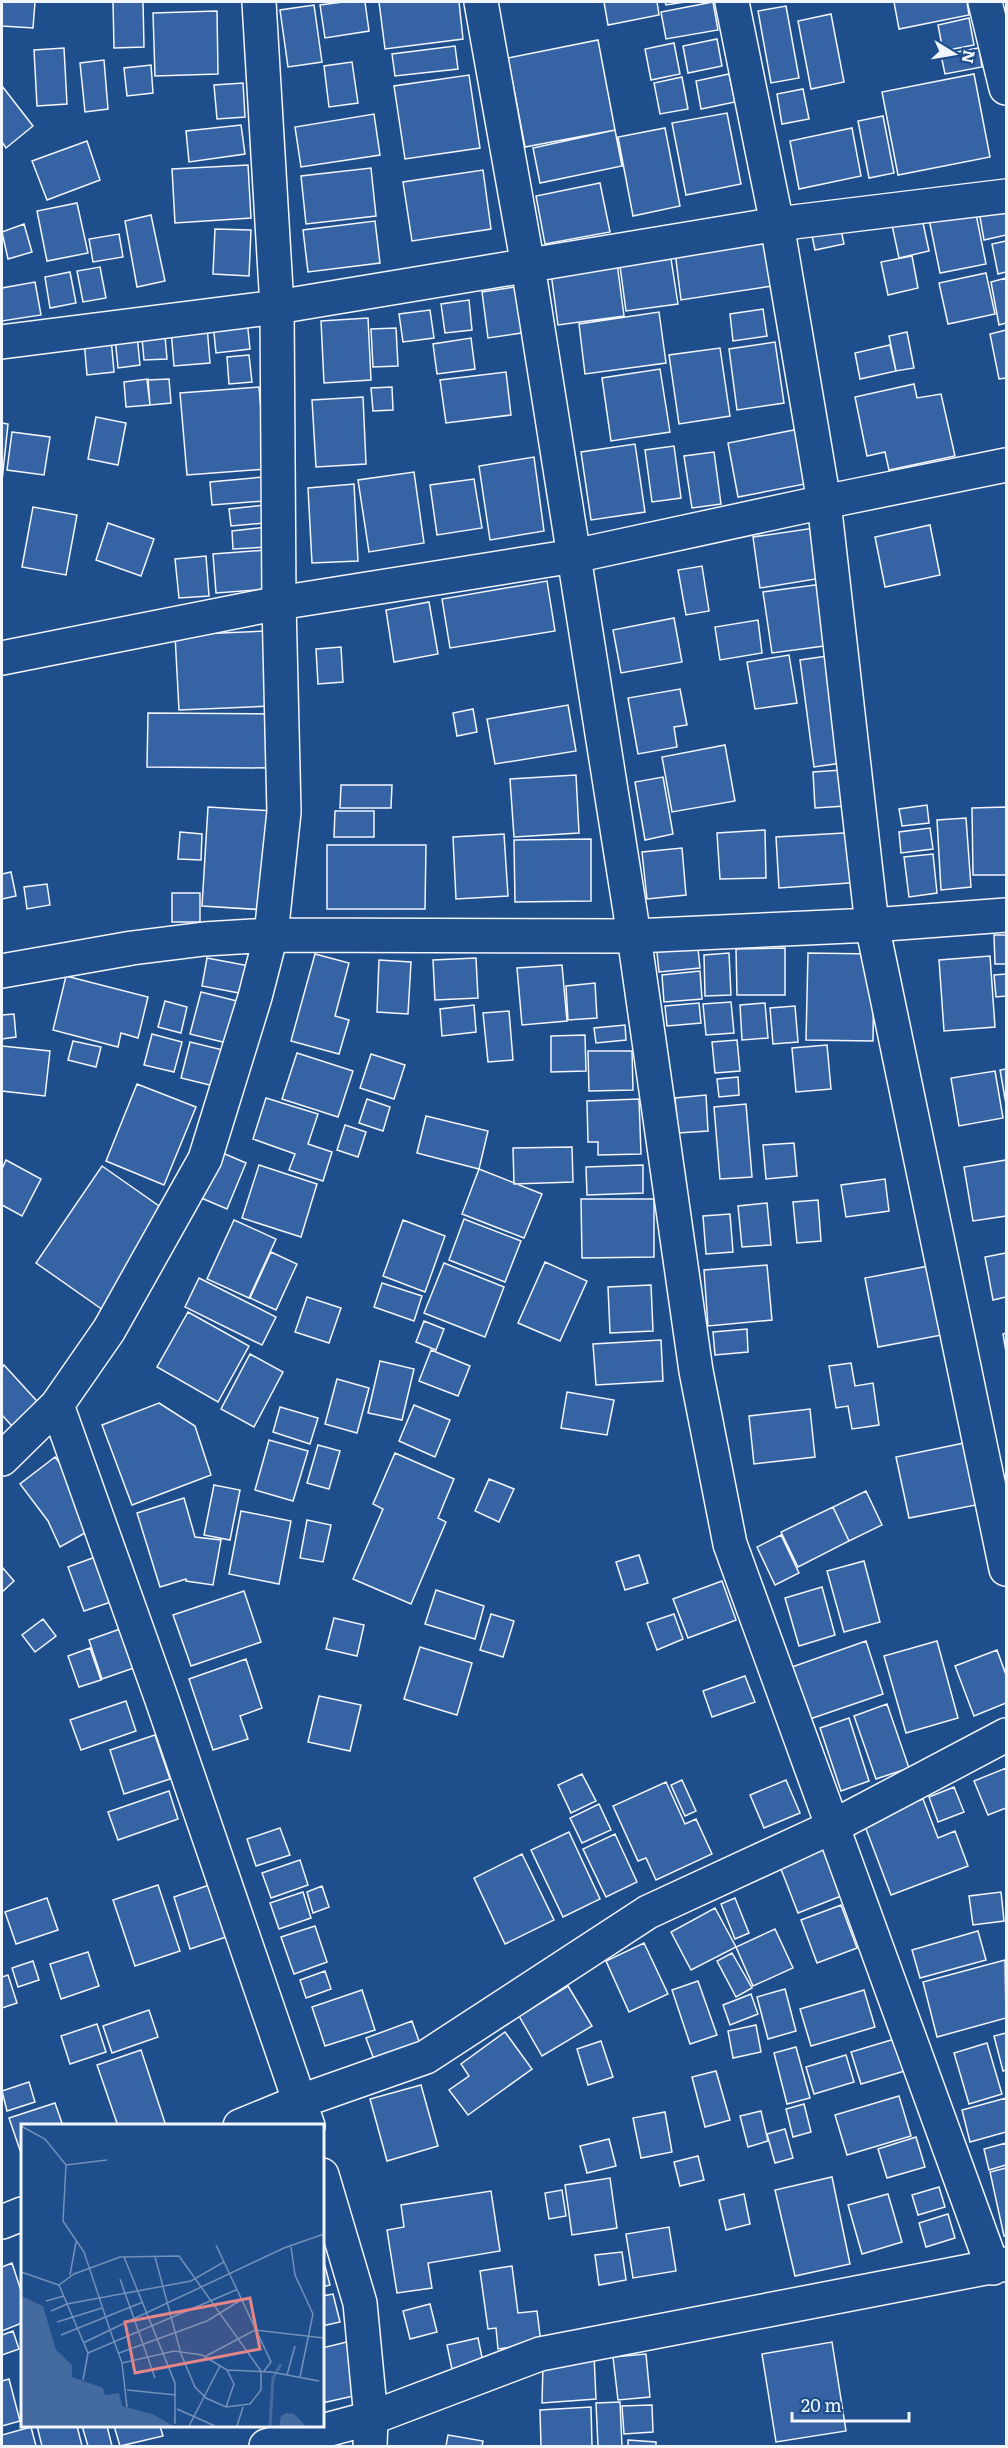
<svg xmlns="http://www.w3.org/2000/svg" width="1008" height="2448" font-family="Literata,serif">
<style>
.building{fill:#3563a3;stroke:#f2f6ff;stroke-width:1.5}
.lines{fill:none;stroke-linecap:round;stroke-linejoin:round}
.minor-casing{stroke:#f2f6ff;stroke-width:36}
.major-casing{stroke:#f2f6ff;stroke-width:36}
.minor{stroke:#1f4e8c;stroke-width:33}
.major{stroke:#1f4e8c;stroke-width:33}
.inset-river{fill:none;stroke:#446ba0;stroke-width:3}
.inset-road{fill:none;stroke:#7391ba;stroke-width:1.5}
.view{fill:#e38589;fill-opacity:0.15;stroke:#e38589;stroke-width:3}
.inset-edge{fill:none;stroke:#f2f6ff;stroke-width:3}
</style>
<rect width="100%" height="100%" fill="#1f4e8c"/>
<!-- building -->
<path class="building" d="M2,2H35L33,28L2,26Z
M113,2H143L144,47L114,48Z
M343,2H365L369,31L325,38L320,5Z
M379,2H459L463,39L385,49Z
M604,2H657L659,15L608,25Z
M665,2H685L666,5Z
M713,2L718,30L666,39L661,12Z
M894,2H967L969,15L899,29Z
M314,5L322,62L288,67L280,10Z
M786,6L799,78L771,83L758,11Z
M217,11L218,74L155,76L153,13Z
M831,14L844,82L811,89L798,21Z
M969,18L974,45L943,51L938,25Z
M717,39L722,66L688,73L683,46Z
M598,40L615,130L525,147L508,58Z
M674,43L680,74L651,80L645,49Z
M455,46L458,69L395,76L392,54Z
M64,48L67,104L37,106L34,50Z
M979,48L982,67L945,74L941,55Z
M104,60L108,109L85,112L80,63Z
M352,62L358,103L329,107L324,66Z
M151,65L153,93L127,96L124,68Z
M729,74L735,102L701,109L696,81Z
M974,74L990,157L898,175L882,92Z
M469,75L480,148L405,159L394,86Z
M682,77L688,109L660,114L654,83Z
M243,83L245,117L217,119L214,85Z
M2,86L33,126L6,148L2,142Z
M803,89L809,119L782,124L777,94Z
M727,113L741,184L686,195L672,123Z
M374,114L380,155L301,167L295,127Z
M883,116L894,173L869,178L858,121Z
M241,125L245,154L189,162L186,131Z
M665,128L680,206L633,216L618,137Z
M852,128L861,176L799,189L790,141Z
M615,130L622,166L540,183L533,148Z
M87,141L100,180L47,200L32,161Z
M248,165L251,218L175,223L172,169Z
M371,168L376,216L306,224L301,176Z
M483,170L491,229L412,241L403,182Z
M600,183L610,232L545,244L536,196Z
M1006,200V235L984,240L978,206Z
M77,203L88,253L47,261L37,211Z
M975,209L986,264L940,273L929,219Z
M151,215L165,281L137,287L125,221Z
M922,218L929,251L899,258L892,225Z
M839,220L844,244L815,250L810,226Z
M375,221L380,263L308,272L303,230Z
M24,224L32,252L8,259L2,232Z
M215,229L251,230L249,276L213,274Z
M119,234L123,257L93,262L89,239Z
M765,239L772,286L681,300L675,252Z
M1006,241V272L998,274L992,244Z
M912,256L918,288L888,295L881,262Z
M671,259L678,304L626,311L620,266Z
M617,263L624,316L558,325L551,273Z
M100,267L106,298L83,302L77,271Z
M70,272L76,303L50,308L45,277Z
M986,273L995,314L948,324L939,283Z
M1006,278V323L999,325L991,282Z
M35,282L41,315L2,321V288Z
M522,286L528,332L488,338L482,292Z
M469,300L472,330L445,333L441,304Z
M763,309L767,336L733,341L730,314Z
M430,310L434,338L403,342L399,314Z
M659,312L666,363L585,374L579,324Z
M368,318L371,380L324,383L321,321Z
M247,320L250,349L216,353L213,323Z
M207,326L210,363L174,366L171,330Z
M396,328L398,366L373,367L371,329Z
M1006,330V378L999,379L990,334Z
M907,332L914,368L896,371L889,336Z
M137,335L140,365L118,368L115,337Z
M165,336L167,359L144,360L142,338Z
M111,338L114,372L87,375L84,340Z
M471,338L475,369L437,374L433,344Z
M775,342L784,403L737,410L729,349Z
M890,345L896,371L860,379L855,353Z
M720,348L730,416L679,424L669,355Z
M249,355L252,382L229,384L227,357Z
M660,369L670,432L611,441L602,378Z
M506,372L511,415L446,423L440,380Z
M148,379L150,405L126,407L124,382Z
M169,379L171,403L150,405L147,380Z
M914,384L917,398L941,394L955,456L889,470L885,452L867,456L855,397Z
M259,387L266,469L187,475L180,393Z
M392,387L393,410L373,411L371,388Z
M363,397L366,464L316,467L312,400Z
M96,417L126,423L118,465L88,459Z
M2,423L8,424L2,481Z
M799,429L810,483L738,497L728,443Z
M12,432L50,437L44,475L7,470Z
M635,444L645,512L591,520L581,452Z
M674,446L681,498L652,502L645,450Z
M714,452L721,504L692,508L684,456Z
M534,457L544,531L490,540L479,466Z
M414,472L424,543L369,552L358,480Z
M263,477L264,501L212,505L210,482Z
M474,479L482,528L437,535L430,485Z
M354,484L358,561L312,563L308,488Z
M264,505L265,523L231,526L229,509Z
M33,507L77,515L66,575L22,567Z
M108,523L154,539L141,576L96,560Z
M930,525L940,575L885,587L875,537Z
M267,527L268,547L233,549L232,531Z
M821,527L828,577L760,588L753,537Z
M266,550L269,589L216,593L213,554Z
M206,556L209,596L179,598L175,559Z
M702,566L709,611L686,615L678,570Z
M547,581L555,631L450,648L442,599Z
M822,584L831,645L772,653L763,592Z
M429,602L438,654L394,662L386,610Z
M674,618L682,662L621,673L613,630Z
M758,620L762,653L720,660L715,627Z
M267,631L271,706L179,710L175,635Z
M341,647L343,682L318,684L316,649Z
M789,655L797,703L755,709L747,662Z
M834,655L848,762L814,767L800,660Z
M680,689L687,725L674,727L677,747L638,754L628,698Z
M568,705L576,751L495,764L487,719Z
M473,709L477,732L457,736L453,713Z
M148,713L272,714L271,768L147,767Z
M725,745L735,801L672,812L662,757Z
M842,770L845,806L815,808L813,772Z
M576,775L579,833L514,837L510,779Z
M663,777L673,834L645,840L635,782Z
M341,785H392L391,808H340Z
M927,805L929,823L902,826L899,809Z
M208,807L273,811L266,910L202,906Z
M1006,807V875H973L972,808Z
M335,811H374V837H334Z
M966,818L971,887L941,890L937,820Z
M930,828L933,849L901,853L899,832Z
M765,830L766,878L720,879L717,833Z
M180,832L202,834L201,860L178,859Z
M860,832L863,882L779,888L776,837Z
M504,834L508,896L456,899L453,837Z
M591,839V901L515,902L514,840Z
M327,845H426L425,909H327Z
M682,848L686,895L647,899L642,852Z
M933,854L937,893L909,897L904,857Z
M11,872L16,896L2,899V874Z
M47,884L50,905L27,909L24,887Z
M172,893H200V922H172Z
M994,935H1006V964H995Z
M785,948V995H737L736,949Z
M698,949L700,968L659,972L657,952Z
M729,953L731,995L705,996L704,955Z
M808,953L874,954L873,1041L806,1040Z
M315,954L349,963L335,1016L349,1020L339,1054L291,1041Z
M990,956L995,1027L944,1031L939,960Z
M207,958L260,968L255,996L202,986Z
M476,958L478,998L435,1000L433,960Z
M379,960L411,962L408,1014L377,1012Z
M562,965L567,1021L522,1025L517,968Z
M700,971L702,999L664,1002L662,975Z
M1006,974V996L996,997L994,975Z
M66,976L148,997L138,1038L121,1033L118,1047L53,1030Z
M595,983L597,1018L568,1020L566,986Z
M201,992L249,1004L239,1046L190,1034Z
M165,1001L187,1007L181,1033L158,1027Z
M731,1002L734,1033L706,1035L703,1004Z
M699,1003L701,1023L667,1026L665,1006Z
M765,1003L768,1038L742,1040L740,1005Z
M474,1005L476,1032L442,1036L440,1009Z
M795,1006L798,1042L773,1044L770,1008Z
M509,1011L513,1060L488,1062L483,1013Z
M14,1014L16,1037L2,1039V1015Z
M625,1025L626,1040L596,1043L594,1028Z
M152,1034L182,1042L174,1072L144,1065Z
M585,1035L586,1071L551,1072V1036Z
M737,1040L740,1071L715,1073L712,1042Z
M73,1041L101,1047L96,1067L68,1060Z
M190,1042L227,1051L218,1087L181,1078Z
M827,1045L831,1089L796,1092L792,1048Z
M2,1046L50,1051L45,1096L2,1091Z
M588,1051H632L633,1090L589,1091Z
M297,1053L353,1071L338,1117L282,1099Z
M371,1054L405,1065L394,1099L360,1088Z
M1006,1069V1104L1000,1070Z
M995,1071L1003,1118L959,1126L951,1078Z
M738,1077L739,1095L719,1097L717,1079Z
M137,1084L196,1107L164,1185L106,1161Z
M706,1095L708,1131L678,1133L675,1098Z
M266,1098L318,1114L308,1144L332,1152L323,1181L289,1170L295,1154L253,1139Z
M367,1099L390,1107L383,1131L359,1123Z
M639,1099L641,1154L598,1155V1142H588L587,1101Z
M746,1104L752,1177L720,1179L714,1107Z
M426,1116L488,1131L479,1169L417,1153Z
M345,1125L366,1132L358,1157L337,1150Z
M794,1143L797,1176L766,1179L763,1145Z
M572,1147L573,1182L514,1184L513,1148Z
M218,1151L246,1163L227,1209L199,1197Z
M6,1160L41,1179L22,1216L2,1205V1169Z
M1006,1160V1216L973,1221L964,1167Z
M259,1165L317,1184L301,1237L242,1218Z
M643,1165V1193L587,1195L586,1167Z
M102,1166L169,1213L103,1310L36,1263Z
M479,1169L542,1194L524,1238L462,1214Z
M885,1179L889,1211L846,1217L841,1185Z
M581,1199H654V1257L582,1258Z
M818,1200L821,1241L797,1243L793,1202Z
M767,1203L771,1245L742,1247L738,1206Z
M730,1214L733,1252L706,1254L703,1216Z
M464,1219L521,1241L505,1282L449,1260Z
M234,1220L276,1239L249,1298L207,1279Z
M403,1220L445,1236L425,1292L383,1276Z
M271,1252L297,1264L276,1310L250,1298Z
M1006,1253V1297L993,1300L985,1257Z
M545,1262L587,1281L560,1341L518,1323Z
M444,1263L504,1287L485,1337L424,1313Z
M767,1265L772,1320L708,1326L704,1270Z
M934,1265L947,1334L878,1347L865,1278Z
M199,1278L276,1317L262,1345L185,1307Z
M382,1283L422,1296L414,1321L374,1307Z
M651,1285L653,1331L610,1333L608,1287Z
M307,1297L341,1308L329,1343L295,1332Z
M188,1312L249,1346L218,1402L157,1367Z
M424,1321L444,1329L436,1350L416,1342Z
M747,1329L748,1352L715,1355L713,1332Z
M1006,1333V1352L1003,1334Z
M661,1340L663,1381L596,1385L593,1344Z
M431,1350L470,1366L458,1396L419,1381Z
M250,1354L283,1372L254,1427L221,1409Z
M380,1361L414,1369L402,1420L368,1413Z
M851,1363L855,1386L873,1383L879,1425L852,1429L848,1406L836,1408L829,1366Z
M4,1365L46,1411L20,1435L2,1415V1368Z
M337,1379L369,1388L357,1433L325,1424Z
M567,1392L614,1400L607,1435L561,1428Z
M159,1403L195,1426L211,1475L132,1505L102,1425Z
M414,1405L450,1420L435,1457L399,1441Z
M280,1407L318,1418L310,1444L273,1432Z
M810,1409L815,1457L754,1464L749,1416Z
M269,1440L308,1451L293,1501L255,1490Z
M969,1442L981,1504L909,1518L896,1457Z
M318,1445L340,1451L329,1489L307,1483Z
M395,1453L454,1479L438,1518L446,1522L411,1604L353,1579L383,1509L373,1504Z
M55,1457L86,1498L92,1529L60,1547L48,1521L20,1484Z
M489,1479L514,1489L499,1522L475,1511Z
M214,1485L240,1490L230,1540L204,1535Z
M866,1491L882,1525L849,1541L833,1507Z
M184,1498L195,1537L221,1540L213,1585L186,1581V1579L160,1587L137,1513Z
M833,1507L849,1541L798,1567L781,1532Z
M241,1511L291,1521L279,1584L229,1574Z
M307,1520L331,1525L323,1562L300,1558Z
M781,1535L799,1573L775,1585L757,1547Z
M639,1555L648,1583L625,1590L616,1562Z
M98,1556L114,1601L84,1611L68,1567Z
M864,1561L880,1622L844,1632L827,1571Z
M2,1567L14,1581L2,1592Z
M722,1581L736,1620L688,1638L673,1599Z
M822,1587L835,1635L799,1646L785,1598Z
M436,1590L484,1606L475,1639L425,1624Z
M244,1591L261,1642L191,1666L173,1615Z
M491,1614L514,1621L503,1657L480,1650Z
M674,1614L683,1639L657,1650L647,1623Z
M334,1618L364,1625L357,1656L326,1649Z
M43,1619L56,1636L35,1652L22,1635Z
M134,1624L148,1663L102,1679L89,1640Z
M866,1641L883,1694L810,1719L792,1667Z
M937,1641L958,1718L906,1733L884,1656Z
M420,1647L472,1663L457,1715L404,1699Z
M90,1648L101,1680L79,1687L68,1656Z
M997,1650L1006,1675V1703L974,1716L955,1666Z
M246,1659L262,1708L240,1716L248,1739L213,1750L189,1679Z
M745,1676L755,1702L712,1717L703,1691Z
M319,1696L361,1705L350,1751L308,1742Z
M126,1701L136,1731L81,1750L70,1720Z
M887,1704L909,1768L876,1779L854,1716Z
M849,1718L869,1781L841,1791L820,1728Z
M155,1735L170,1779L124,1794L110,1750Z
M1006,1768V1808L988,1815L974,1781Z
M582,1774L596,1801L571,1813L558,1785Z
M682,1780L696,1811L685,1816L671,1785Z
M786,1780L800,1813L764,1828L750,1795Z
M666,1782L685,1824L696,1819L712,1854L656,1880L646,1858L638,1861L613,1806Z
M954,1787L964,1812L938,1822L929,1797Z
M169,1791L178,1819L118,1840L108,1812Z
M923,1799L938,1838L955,1831L968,1866L891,1895L863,1821Z
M599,1804L611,1830L582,1843L570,1818Z
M280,1828L290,1855L256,1866L247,1839Z
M569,1832L600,1899L563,1917L531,1850Z
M615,1834L637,1882L606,1897L583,1849Z
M822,1847L841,1896L798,1913L779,1864Z
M522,1854L554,1920L505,1944L474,1878Z
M300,1860L308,1885L271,1898L262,1873Z
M218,1882L235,1934L190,1949L174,1897Z
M158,1885L180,1951L135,1966L113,1900Z
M322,1886L329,1907L313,1913L307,1892Z
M303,1892L311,1918L279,1929L270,1903Z
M1001,1892L1004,1921L973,1925L969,1896Z
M47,1898L58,1930L16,1944L5,1912Z
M735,1898L749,1933L735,1939L721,1904Z
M841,1905L857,1948L817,1963L801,1920Z
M715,1908L736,1947L691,1970L671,1932Z
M315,1926L327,1962L294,1974L281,1937Z
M775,1929L793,1968L753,1986L736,1947Z
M978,1931L986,1960L920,1978L912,1950Z
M644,1943L668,1994L629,2012L606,1961Z
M88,1952L99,1986L61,1999L50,1964Z
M732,1953L752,1988L736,1997L717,1961Z
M1005,1960L1006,2018L937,2037L923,1982Z
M33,1961L39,1980L18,1987L12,1968Z
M325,1971L331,1989L306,1998L300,1980Z
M8,1975L17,2003L2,2008V1977Z
M698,1981L717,2035L690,2044L672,1990Z
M568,1986L592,2026L542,2056L519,2016Z
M785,1989L796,2031L768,2039L757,1997Z
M362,1990L375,2030L325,2046L312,2007Z
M864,1990L875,2027L811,2046L800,2009Z
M751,1994L758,2014L730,2025L723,2005Z
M149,2010L158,2037L112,2053L103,2026Z
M412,2021L421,2047L375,2062L366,2038Z
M97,2024L106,2052L70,2064L61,2036Z
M756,2025L761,2052L733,2058L728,2031Z
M505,2032L532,2069L468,2115L449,2090L469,2076L461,2064Z
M1006,2033V2070L1003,2071L994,2036Z
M898,2038L908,2070L861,2084L851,2052Z
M601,2041L613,2077L588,2085L577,2049Z
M987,2043L1002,2094L969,2104L954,2053Z
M796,2047L810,2098L787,2104L774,2053Z
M141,2050L166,2126H118L97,2065Z
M846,2055L854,2082L814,2094L806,2067Z
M716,2071L730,2120L705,2127L692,2077Z
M29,2082L35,2102L7,2111L2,2091Z
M421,2085L438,2146L387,2161L370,2099Z
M899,2096L911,2136L847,2155L835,2115Z
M1006,2098V2132L970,2142L962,2110Z
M55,2103L63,2126H22V2156L9,2118Z
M804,2104L811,2132L793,2137L786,2109Z
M761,2111L768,2141L748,2147L740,2116Z
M665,2112L672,2152L641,2158L633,2118Z
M785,2129L793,2158L775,2163L767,2134Z
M916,2137L925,2167L887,2178L878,2149Z
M609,2139L616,2166L587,2173L580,2146Z
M1006,2143V2165L989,2170L984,2149Z
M698,2156L704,2180L680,2186L674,2162Z
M1006,2168V2236H1004L990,2172Z
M832,2177L850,2264L795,2276L775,2190Z
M610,2178L617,2228L572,2235L565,2185Z
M939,2187L945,2207L918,2215L912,2195Z
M562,2190L566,2216L549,2219L545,2193Z
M491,2191L500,2251L428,2263L432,2288L397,2293L387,2230L404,2227L401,2205Z
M744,2194L750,2224L726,2230L719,2200Z
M888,2194L902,2242L862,2254L848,2205Z
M948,2214L955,2238L926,2247L919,2223Z
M669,2227L676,2271L633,2278L626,2234Z
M622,2252L626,2280L599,2285L595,2255Z
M322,2255L330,2285L322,2287Z
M12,2263L22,2294V2323L2,2331V2267Z
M512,2266L518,2313L537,2311L541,2343L498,2349L496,2328L488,2329L480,2271Z
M333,2294L340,2322L322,2326V2296Z
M430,2304L437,2332L410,2339L403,2311Z
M13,2331L19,2349L2,2355V2335Z
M478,2338L484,2367L453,2374L447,2345Z
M355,2340L367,2393L322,2403V2348Z
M832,2342L846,2431L776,2442L762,2354Z
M646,2354L650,2397L618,2400L613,2357Z
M594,2355L596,2399L542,2403L543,2364Z
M9,2379L20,2421L2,2426V2381Z
M620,2402L622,2446H598L596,2403Z
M652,2405L653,2432L624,2434L622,2406Z
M591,2407L592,2446H541L540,2410Z
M37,2426H77L82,2446H42Z
M82,2426H107L112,2446H88Z
M114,2426H160L163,2436L120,2446Z
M31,2427L36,2446H2V2435Z
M448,2435L483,2441L482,2446H446Z
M628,2440L656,2442V2446H628Z"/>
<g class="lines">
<!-- minor casing -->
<g class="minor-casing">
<path id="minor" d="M481,2L528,266L634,936L696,1371L730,1544L993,2268
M732,2L777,224L824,502L872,925L1006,1569
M2,342L277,307L777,224L1006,196
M2,658L279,603L574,556L824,502L1006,465
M2,971L132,948L204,939L271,935L634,936L872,925L1006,915
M57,1405L162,1700L308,2126
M2,1459L57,1405L109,1330L205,1159L255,997L271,935L284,812L279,603L277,307L259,2
M240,2126L301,2101L426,2057L648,1912L832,1827L1006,1735
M322,2175L360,2303L371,2418L370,2446
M2,2222L22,2214
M266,2446L371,2418L540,2354L1006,2264"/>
</g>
<!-- major casing -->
<g class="major-casing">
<path id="major" d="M985,2L1006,88"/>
</g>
<!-- minor -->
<use href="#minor" class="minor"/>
<!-- major -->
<use href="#major" class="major"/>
</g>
<!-- overview -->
<g transform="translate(21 2124)">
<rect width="303" height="303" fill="#1f4e8c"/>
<path d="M0,172L22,182L35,226L51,241V253L82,264L84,271L98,269L101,282L131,290L153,302H0ZM265,289L273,290L285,302H258L260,292Z" fill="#446ba0"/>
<path class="inset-river" d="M98,302L106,284M249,302L252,254L260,240"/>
<path class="inset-road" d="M0,2L24,15L45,41L86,36M45,41L42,97L63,128L89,206L62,219M270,123L274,151L292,190L279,253M103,133L154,259V300M203,138L250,238L243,247M0,148L38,161L67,229L215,166M49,151L55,118M99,155L134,254M38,161L53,150L99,133L158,132L240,247V266L229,280L205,283L185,274L174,263L160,230L134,133M25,177L43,172M30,187L46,180L170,157L203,138L195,121M36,198L81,184M40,211L122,178M98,229L186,197L220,176M185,232L234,206L303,214M101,239L89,206L263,124L303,110M266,251L274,222M62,256L67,229M106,266L155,271M106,283L101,239L153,227L181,231L206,246L250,248L298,257M205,283L213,260L206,246M156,285L194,302M168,302L199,242M216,302L222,283"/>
<path class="view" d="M229,174L239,225L114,249L104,198Z"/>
<rect width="303" height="303" class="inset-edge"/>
</g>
<!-- border -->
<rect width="1008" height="2448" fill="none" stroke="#f2f6ff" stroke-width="6"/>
<!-- north arrow -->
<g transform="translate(954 54) rotate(101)" stroke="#1f4e8c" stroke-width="4.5" paint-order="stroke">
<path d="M0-4.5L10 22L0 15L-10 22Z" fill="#f2f6ff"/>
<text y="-9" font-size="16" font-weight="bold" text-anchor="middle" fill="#f2f6ff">N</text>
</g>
<!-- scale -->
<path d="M792 2412v9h117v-9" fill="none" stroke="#f2f6ff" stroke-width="3"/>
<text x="801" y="2412" font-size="18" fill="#f2f6ff" stroke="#1f4e8c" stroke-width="4.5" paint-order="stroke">20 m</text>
</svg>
